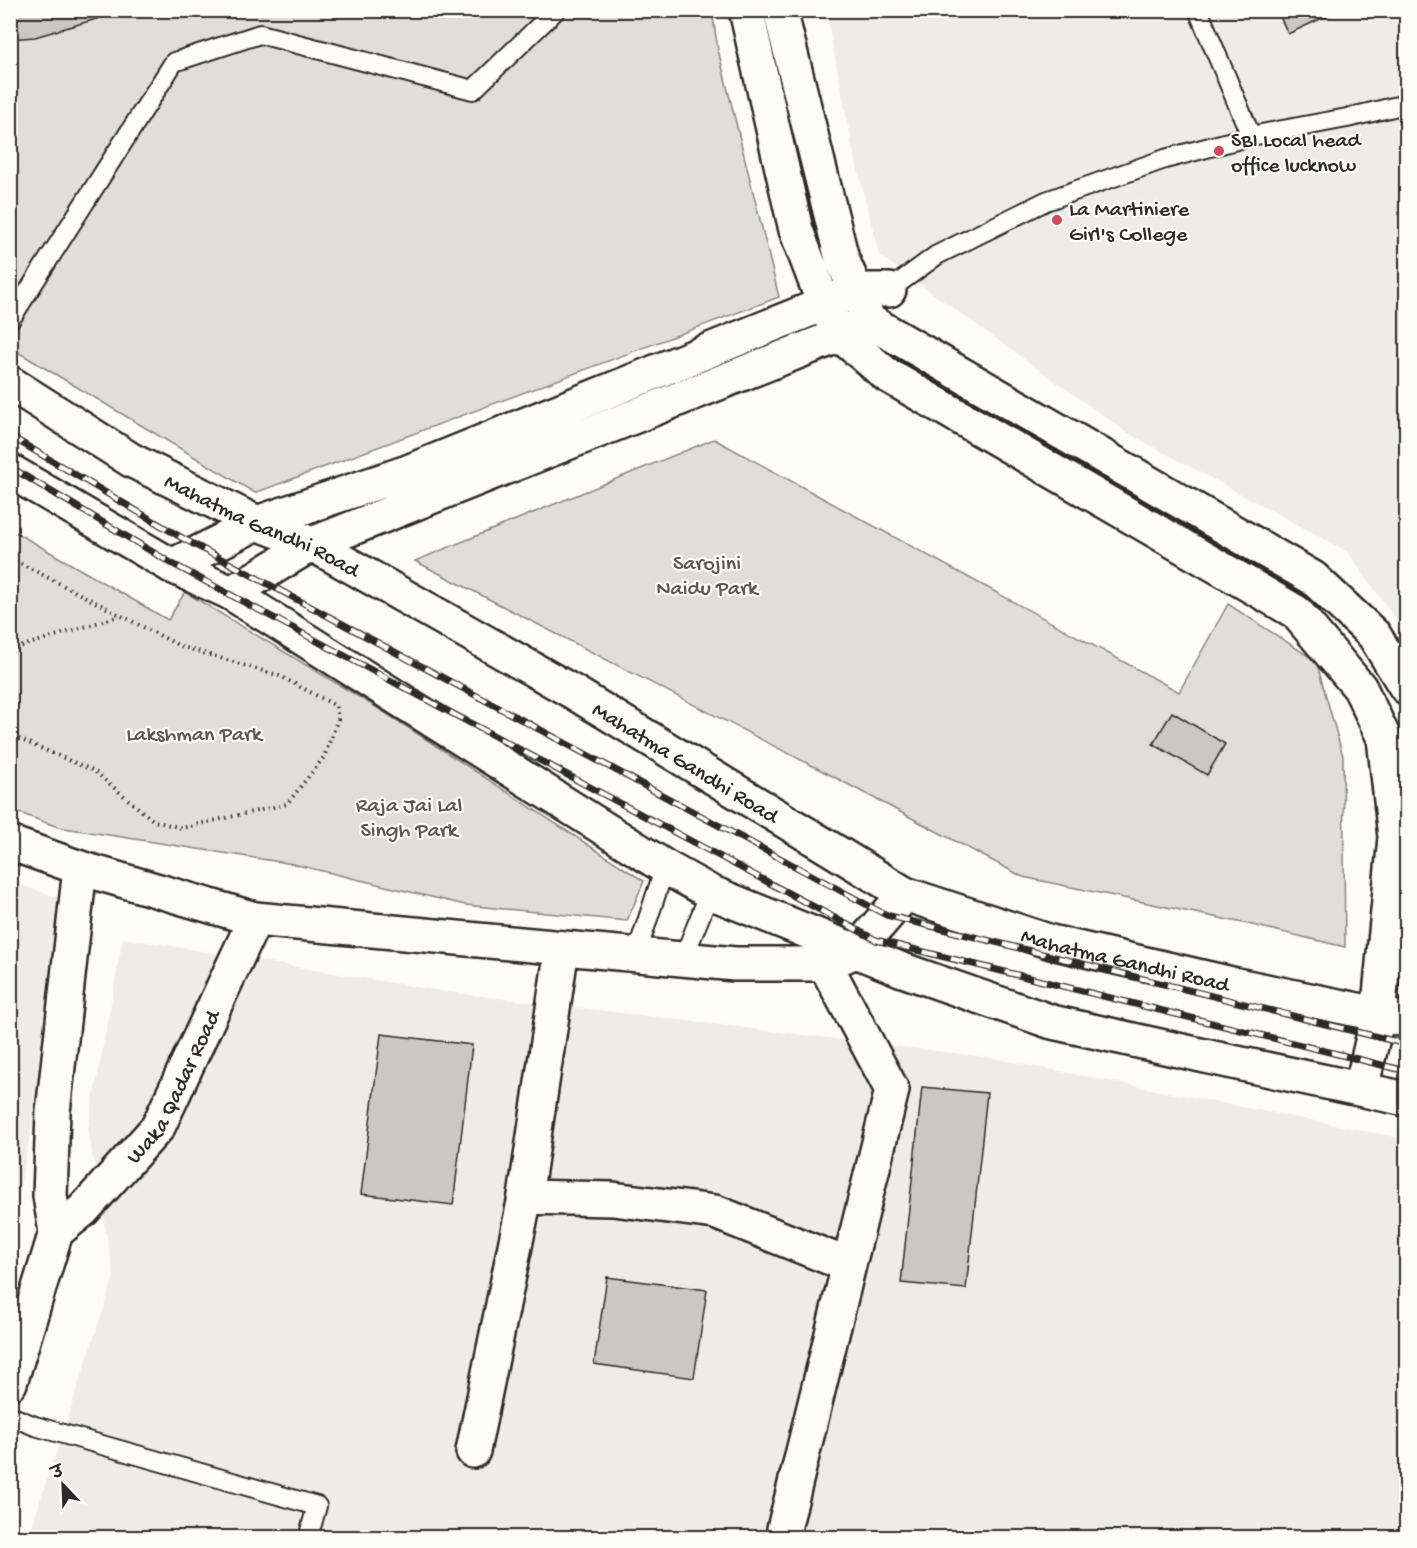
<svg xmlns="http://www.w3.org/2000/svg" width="1417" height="1548" font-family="'Gochi Hand','Playpen Sans Deva',sans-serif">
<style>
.built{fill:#edece8}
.green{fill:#dfdeda;stroke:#858482;stroke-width:1.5}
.building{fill:#c9c8c4;stroke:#2b2b2b;stroke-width:1.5}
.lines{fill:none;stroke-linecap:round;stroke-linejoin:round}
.service-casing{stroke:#2b2b2b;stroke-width:22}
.minor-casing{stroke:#2b2b2b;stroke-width:38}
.tertiary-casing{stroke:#2b2b2b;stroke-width:38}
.primary-casing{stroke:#2b2b2b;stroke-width:38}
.path{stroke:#2b2b2b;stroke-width:4;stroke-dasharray:1.5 4.5;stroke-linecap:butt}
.service{stroke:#fdfcf7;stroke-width:18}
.minor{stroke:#fdfcf7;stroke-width:33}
.tertiary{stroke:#fdfcf7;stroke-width:33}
.primary{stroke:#fdfcf7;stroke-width:33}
.rail-casing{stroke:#2b2b2b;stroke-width:7}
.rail{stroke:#fdfcf7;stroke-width:4.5;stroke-dasharray:14;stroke-linecap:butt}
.poi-dot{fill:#d1495b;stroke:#fdfcf7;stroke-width:2}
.labels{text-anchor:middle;stroke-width:4.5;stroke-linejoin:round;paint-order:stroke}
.poi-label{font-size:22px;fill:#2b2b2b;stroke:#fdfcf7;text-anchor:start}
.street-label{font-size:22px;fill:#2b2b2b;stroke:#fdfcf7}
.park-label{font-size:22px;fill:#585857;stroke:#fdfcf7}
</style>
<rect width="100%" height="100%" fill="#fdfcf7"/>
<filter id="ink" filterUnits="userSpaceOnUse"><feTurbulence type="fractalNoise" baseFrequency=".0167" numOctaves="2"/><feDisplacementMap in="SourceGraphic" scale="12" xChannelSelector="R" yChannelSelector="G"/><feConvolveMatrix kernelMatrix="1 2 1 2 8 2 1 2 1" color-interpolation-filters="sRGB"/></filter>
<g filter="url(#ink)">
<!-- built -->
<path class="built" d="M826,11H1406V634L1348,552L1126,432L879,255L853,150Z
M11,882L74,903L11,1234Z
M123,938L447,992L986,1057L1406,1139V1537L28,1538L114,1277L88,1128Z"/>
<!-- green -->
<path class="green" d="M11,11H712L718,50L779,297L255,493L11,348Z
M714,439L1179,692L1228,604L1316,661L1343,756L1345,947L1248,924L1023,877L836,778L415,561Z
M10,529L168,620L185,592L384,712L644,881L627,921L465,905L293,864L58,827L11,810Z"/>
<!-- building -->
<path class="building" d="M10,10H127L35,37L10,39Z
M10,10H127L35,37L10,39Z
M1277,10H1340L1288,34Z
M1172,712L1225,744L1207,775L1153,744Z
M381,1034L472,1045L453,1205L361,1194Z
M922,1087L987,1093L966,1289L901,1283Z
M607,1277L707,1290L694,1378L594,1364Z"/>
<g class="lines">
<!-- service casing -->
<g class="service-casing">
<path id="service" d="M1198,10L1251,136
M889,290L937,255L1046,201L1165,159L1251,136L1347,118L1406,104
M10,320L174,62L260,34L473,90L556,10
M636,955L665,867
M683,959L710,892
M10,1416L35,1426L317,1506L308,1538"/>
</g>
<!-- minor casing -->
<g class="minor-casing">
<g id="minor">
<path d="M10,843L80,868L255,919L735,964H825L856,951L905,894"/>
<path d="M525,1197L562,948"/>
<path id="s1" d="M56,1232L83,1210L158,1127L255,919"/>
<path d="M10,1383L56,1232L50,1196L53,1112L80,868"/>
<path d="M473,1451L525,1197L613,1199L715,1212L848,1265"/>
<path d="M784,1529L892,1090L825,964"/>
</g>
</g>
<!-- tertiary casing -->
<g class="tertiary-casing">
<path id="tertiary" d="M746,10L796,230L824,304L840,335L887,375L1296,612L1360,688L1384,738L1395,837L1378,1016L1361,1089
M780,10L842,259L869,321L1313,578L1374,635L1406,687
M172,566L257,523L405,473L824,304L856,290H889
M231,593L312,544L840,335L860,325"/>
</g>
<!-- primary casing -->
<g class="primary-casing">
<g id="primary">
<path id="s2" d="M10,383L131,460L257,523L312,544L573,692L905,894L1051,942L1232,984L1406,1020"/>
<path d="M10,471L172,566L231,593L665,867L710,892L900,969L1052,1022L1223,1060L1406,1099"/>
</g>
</g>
<!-- path -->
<path class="path" d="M10,558L180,646L280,676L336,706L338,719L324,757L287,804L182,828L154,821L94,771L10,735
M10,650L119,616"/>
<!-- service -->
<use href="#service" class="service"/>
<!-- minor -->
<use href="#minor" class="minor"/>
<!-- tertiary -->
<use href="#tertiary" class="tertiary"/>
<!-- primary -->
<use href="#primary" class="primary"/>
<!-- rail casing -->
<g class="rail-casing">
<path id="rail" d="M10,436L184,539L886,915L1406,1044
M10,467L171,563L876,940L1406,1071"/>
</g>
<!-- rail -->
<use href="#rail" class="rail"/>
</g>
</g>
<!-- markers -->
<g class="poi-dot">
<circle cx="1219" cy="151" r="6"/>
<circle cx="1057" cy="220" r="6"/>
</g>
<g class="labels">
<!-- poi labels -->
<g class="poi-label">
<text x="1231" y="146">SBI Local head<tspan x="1231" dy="25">office lucknow</tspan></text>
<text x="1069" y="215">La Martiniere<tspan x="1069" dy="25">Girl's College</tspan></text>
</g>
<!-- street labels -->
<g class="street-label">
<text dy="8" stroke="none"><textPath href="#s2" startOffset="290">Mahatma Gandhi Road</textPath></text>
<text dy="8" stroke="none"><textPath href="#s2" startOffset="776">Mahatma Gandhi Road</textPath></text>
<text dy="8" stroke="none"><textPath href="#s2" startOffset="1262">Mahatma Gandhi Road</textPath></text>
<text dy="8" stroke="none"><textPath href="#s1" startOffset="189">Waka Qadar Road</textPath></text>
</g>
<!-- park labels -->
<g class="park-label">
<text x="707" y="569">Sarojini<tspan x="707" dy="25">Naidu Park</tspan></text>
<text x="194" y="740">Lakshman Park</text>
<text x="409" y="811">Raja Jai Lal<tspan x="409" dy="25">Singh Park</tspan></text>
</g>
</g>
<!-- margin -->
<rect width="1417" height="1548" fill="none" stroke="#fdfcf7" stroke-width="36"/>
<rect x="18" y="18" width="1381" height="1512" fill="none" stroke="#2b2b2b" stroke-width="2" filter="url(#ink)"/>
<!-- north arrow -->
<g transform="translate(63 1485) rotate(337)" stroke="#fdfcf7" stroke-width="4.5" paint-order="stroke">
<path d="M0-4.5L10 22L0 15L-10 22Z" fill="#2b2b2b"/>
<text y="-9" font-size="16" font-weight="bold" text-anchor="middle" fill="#2b2b2b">उ</text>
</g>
</svg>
